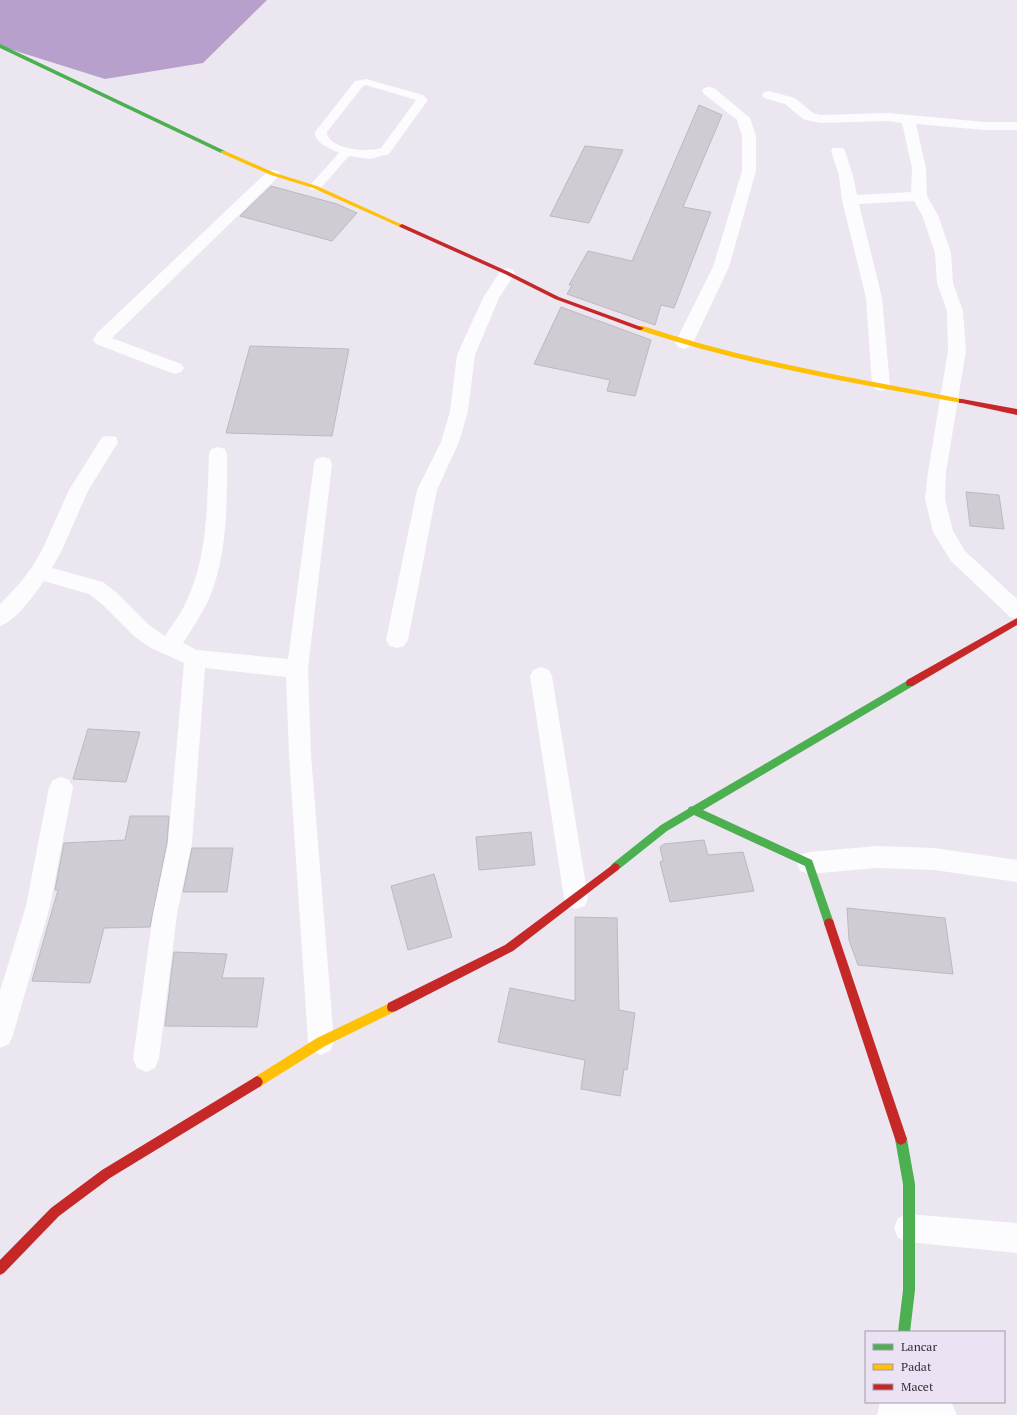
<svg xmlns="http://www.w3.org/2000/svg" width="1017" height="1415" font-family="'PT Serif',serif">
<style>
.water{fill:#b8a0cc}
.building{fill:#d0ccd4;stroke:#bdb9c0}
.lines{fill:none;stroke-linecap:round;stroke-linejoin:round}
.lane{fill:#fcfbfd;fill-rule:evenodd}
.street{fill:#fcfbfd;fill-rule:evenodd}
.fast{fill:#4caf50;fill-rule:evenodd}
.slow{fill:#ffc107;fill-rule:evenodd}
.jam{fill:#c62828;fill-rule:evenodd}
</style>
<rect width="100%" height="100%" fill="#ebe6f0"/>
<!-- water -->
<path class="water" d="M0,0H267L203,63L105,79L0,46Z"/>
<!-- building -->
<path class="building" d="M699,105L722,115L683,207L711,212L674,308L661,305L655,325L567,294L572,285H569L588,251L632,261Z
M585,146L623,150L589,223L550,216Z
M271,186L337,204L357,213L332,241L240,216Z
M561,307L651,340L635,396L607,391L610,380L534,364Z
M250,346L349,349L332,436L226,433Z
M966,492L999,495L1004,529L970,526Z
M88,729L140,732L126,782L73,779Z
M130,816H169L167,843L150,927L104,928L90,983L32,981L58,890H55L64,843L125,840Z
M531,832L535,865L479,870L476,837Z
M704,840L708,855L743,852L754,891L670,902L660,862L663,861L660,847L664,844Z
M192,848H233L227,892H183Z
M434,874L452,937L408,950L391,886Z
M847,908L945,918L953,974L858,965L849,940Z
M575,917L617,918L619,1010L635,1013L627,1070L624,1069L620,1096L581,1089L585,1060L498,1042L510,988L575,1001Z
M174,952L227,954L222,978H264L257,1027L165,1026Z"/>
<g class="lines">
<!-- lane -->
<path class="lane" d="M366,79L423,95L428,100L389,154L370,159L349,156L319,190H311L309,187L311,184L339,153C330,148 315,144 315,132L355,81ZM366,85L416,100L381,148C368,153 327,149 327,132L363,86Z"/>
<!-- street -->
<path class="street" d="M709,87L714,88L750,118L756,136V171L729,267L693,343L690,347L684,349L678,347L675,343L713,267L742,171V136L737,120L704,94L702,91L704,88Z
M769,91L795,98L813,113L820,115L888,113L984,122H1017V130H984L916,124L926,168L927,196L938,215L951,253L953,283L963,311L966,351L946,472L945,499L953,531L965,551L1017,599V619L1010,617L951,561L933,532L925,499L928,472L948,351L947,311L937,283L935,253L922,215L914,201L859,204L882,298L890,385L887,389L881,391L875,389L872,385L866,298L842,200L839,176L831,151L833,148H843L845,151L853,176L857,195L911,192L912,168L902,123L888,121L820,123L803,119L785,104L764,98L762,95L764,92Z
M273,170L278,171L280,174L278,177L112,338L181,364L184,368L181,372L175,374L169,372L96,344L93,340L97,333L268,171Z
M507,268L513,270L515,273L499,298L475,355L468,411L459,442L437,490L408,640L404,646L397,648L390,646L386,640L417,490L441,442L450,411L457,355L483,298L501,270Z
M109,436L116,437L118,442L88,491L61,552L52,568L103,582L117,593L149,625L165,636C172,625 181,614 186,602C208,557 207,503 209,454L211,449L218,447L225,449L227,454C227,502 228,553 209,599C202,614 192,629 183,643L197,650L288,659L314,464L316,459L323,457L330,459L332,464L308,669L311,755L334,1042L330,1051L321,1055L312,1051L308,1042L289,755L286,677L205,668L192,843L177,914L159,1059L155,1068L146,1072L137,1068L133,1059L153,914L168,843L184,663L151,648L135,637L103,605L89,594L44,581C34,595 16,621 0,626V604L20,583L32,567L42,550L69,490L102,437Z
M541,667L549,670L552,676L588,898L585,906L576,909L567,906L564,898L530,676L533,670Z
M61,777L69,780L73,787L50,906L13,1035L9,1044L0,1048V991L26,906L49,787L53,780Z
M877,846L934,848L1017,860V882L934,870L877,868L809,874L800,871L797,863L800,855L809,852Z
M908,1214L1017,1223V1253L908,1242L898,1238L894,1228L898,1218Z
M880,1402H949L952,1404L957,1415H877Z"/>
<!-- fast -->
<path class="fast" d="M0,44L225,151L226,152L221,153L0,48Z
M910,679L913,680L914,683L913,686L703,810L812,860L834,923L833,926L829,928L825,926L805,866L694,815L667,831L618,870L615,871L612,870L610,867L612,864L661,825L688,809L689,807L693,806Z
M901,1133L905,1135L907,1139L915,1184V1290L910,1332H898L903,1290V1184L895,1139L897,1135Z"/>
<!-- slow -->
<path class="slow" d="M221,151H225L275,173L317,186L405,226L400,227L313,188L271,175L221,153Z
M639,326H643C747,361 855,378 962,399L966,401L962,403C853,383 744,365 639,330Z
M392,1002L396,1003L397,1007L396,1011L325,1046L261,1086L257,1088L253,1086L251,1082L253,1078L317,1038Z"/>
<!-- jam -->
<path class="jam" d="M402,224L509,272L559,297L644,328L641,330H639L555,299L505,274L400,227L399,226Z
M959,399H962L1017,409V415L962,403H959Z
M1017,618V625L913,686H907L906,683L907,680Z
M615,863L618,864L620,867L618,870L513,951L396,1011L392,1012L388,1011L387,1007L388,1003L505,945Z
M829,918L833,920L834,923L907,1139L905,1143L901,1145L897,1143L895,1139L824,923L825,920Z
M257,1076L261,1078L263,1082L261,1086L110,1178L59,1216L4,1273L0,1275V1260L51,1208L102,1170Z"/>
</g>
<!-- legend -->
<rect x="865" y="1331" width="140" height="72" fill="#ebe3f3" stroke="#a19ba7"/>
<rect x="873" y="1344" width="20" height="6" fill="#4caf50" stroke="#a19ba7"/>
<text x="901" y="1351" font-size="12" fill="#312e34">Lancar</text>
<rect x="873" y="1364" width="20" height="6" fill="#ffc107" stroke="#a19ba7"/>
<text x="901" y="1371" font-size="12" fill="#312e34">Padat</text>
<rect x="873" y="1384" width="20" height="6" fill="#c62828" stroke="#a19ba7"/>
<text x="901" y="1391" font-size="12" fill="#312e34">Macet</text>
</svg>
